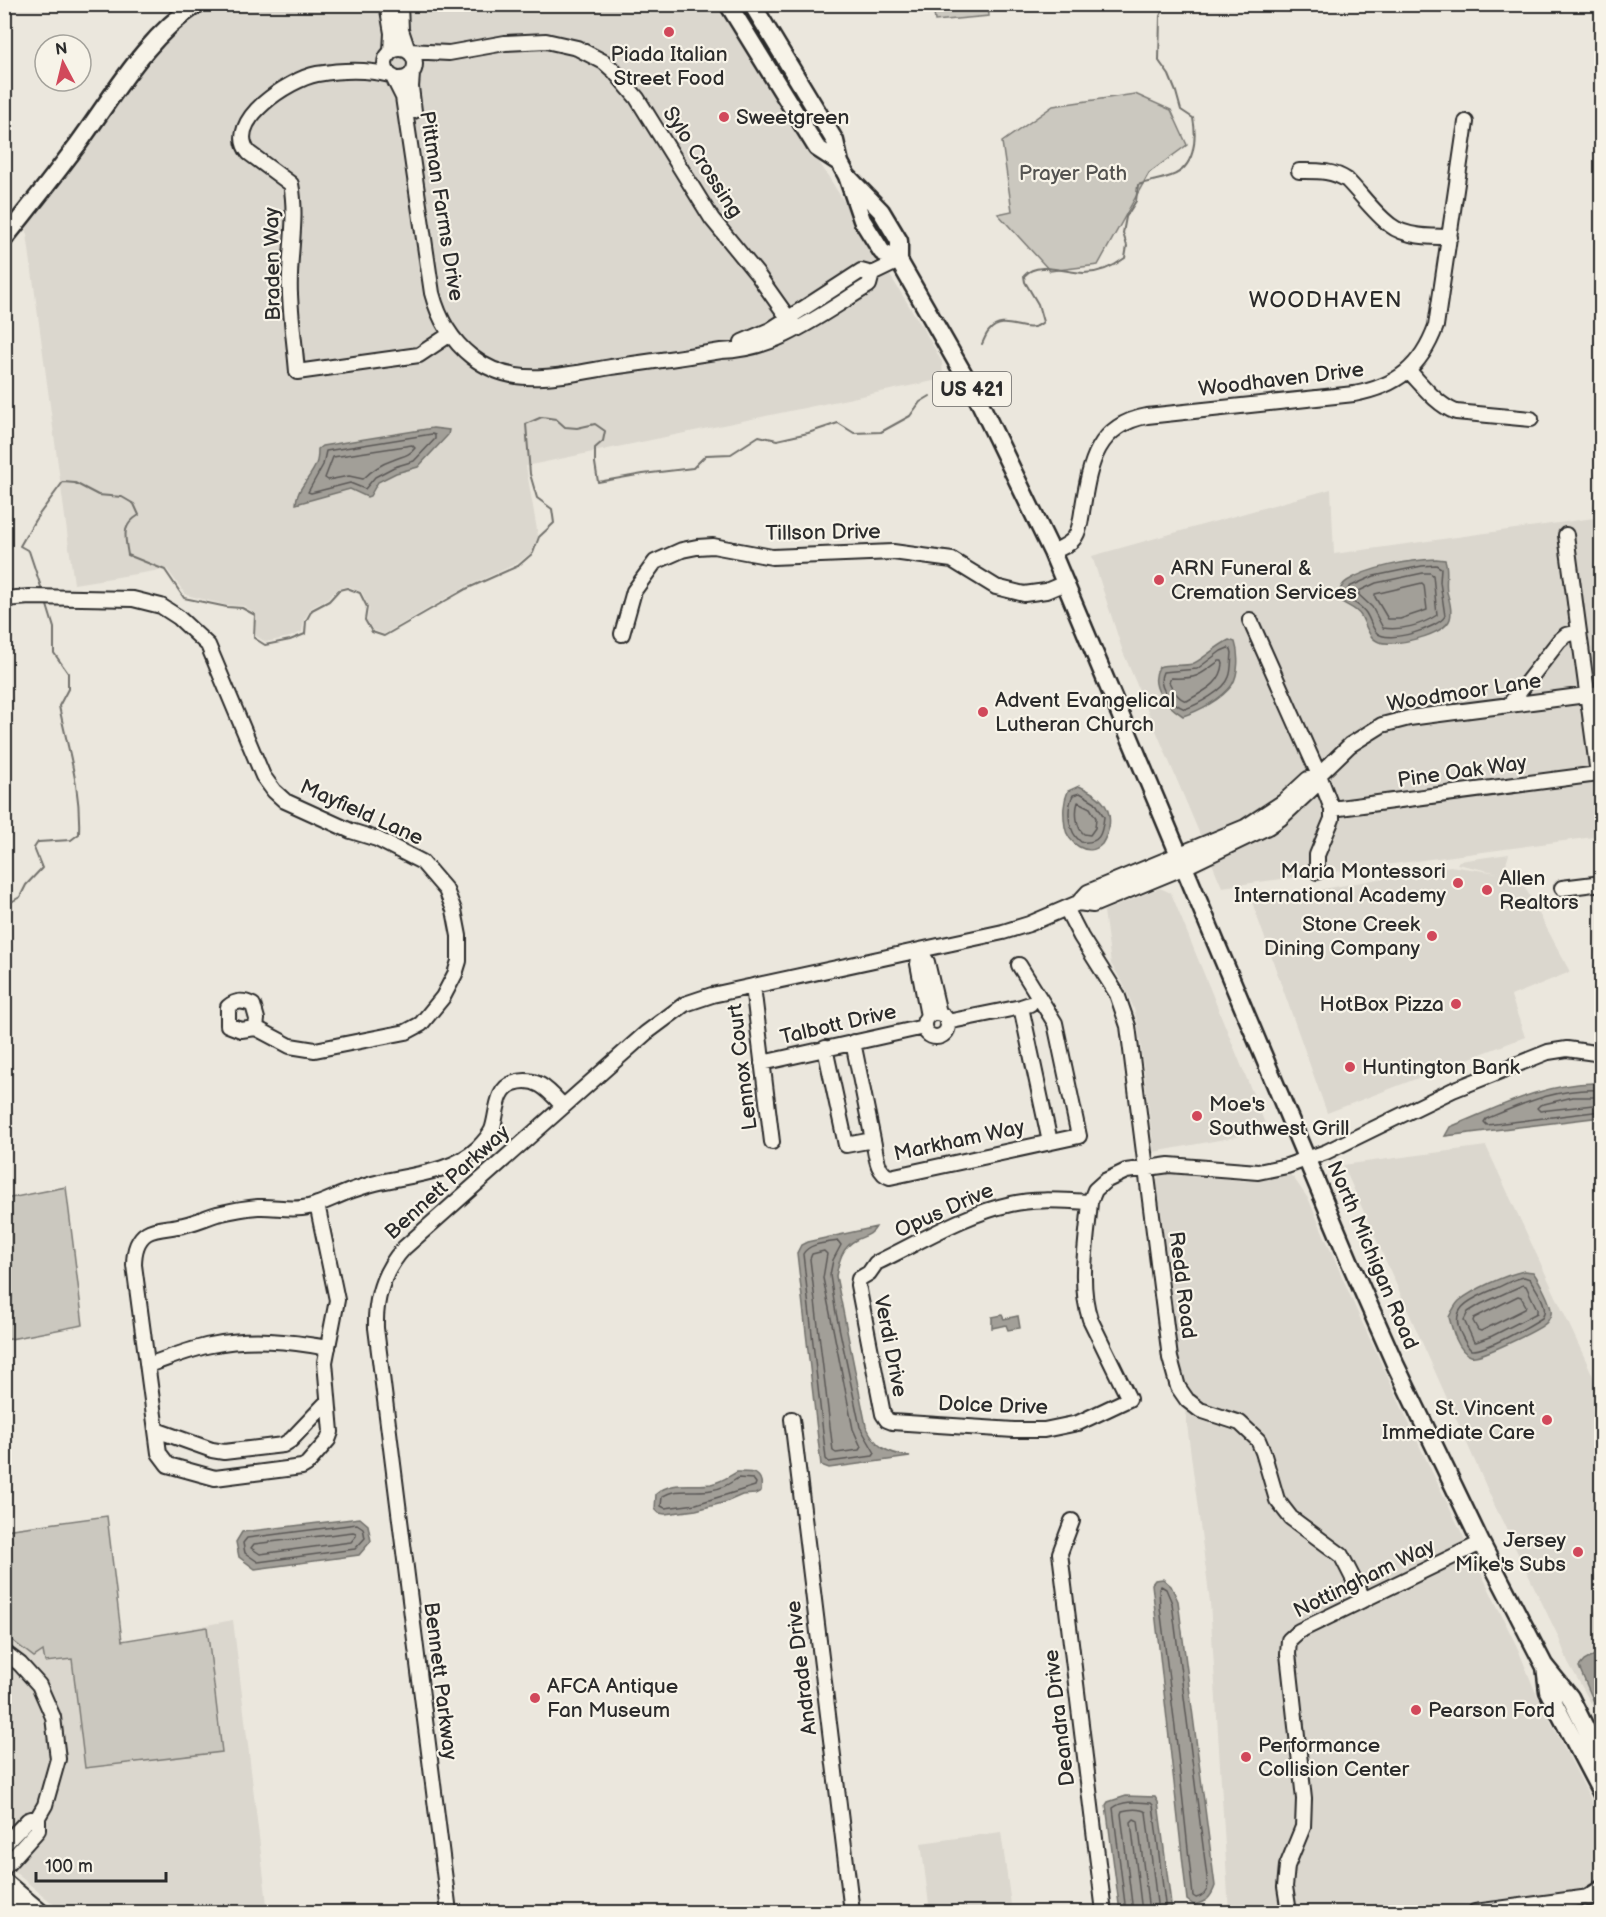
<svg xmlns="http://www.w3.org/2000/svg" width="1606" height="1917" font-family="'Balsamiq Sans',sans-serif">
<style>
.built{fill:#dbd7ce}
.green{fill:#cbc8bf;stroke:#7b7a75;stroke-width:1.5}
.water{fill:#a29f98;stroke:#72716c;stroke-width:1.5}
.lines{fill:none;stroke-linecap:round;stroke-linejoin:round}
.shore{stroke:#5b5957;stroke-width:1.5}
.stream{stroke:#72716c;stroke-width:2}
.minor-casing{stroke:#2b2b2b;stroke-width:18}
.major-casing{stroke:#2b2b2b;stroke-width:21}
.minor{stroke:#f7f3e8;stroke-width:14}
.major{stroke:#f7f3e8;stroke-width:16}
.poi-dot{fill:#d1495b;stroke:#f7f3e8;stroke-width:2}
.labels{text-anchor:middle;stroke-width:4.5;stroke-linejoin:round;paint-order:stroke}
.shield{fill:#f7f3e8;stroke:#686764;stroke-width:1.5}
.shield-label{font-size:20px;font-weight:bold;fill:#2b2b2b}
.poi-label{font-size:21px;fill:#2b2b2b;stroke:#f7f3e8;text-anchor:start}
.street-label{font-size:21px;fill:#2b2b2b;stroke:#f7f3e8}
.park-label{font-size:21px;fill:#535250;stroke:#f7f3e8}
.neighbourhood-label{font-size:22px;letter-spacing:1.5px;fill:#2b2b2b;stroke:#f7f3e8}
</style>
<rect width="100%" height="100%" fill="#ebe7dd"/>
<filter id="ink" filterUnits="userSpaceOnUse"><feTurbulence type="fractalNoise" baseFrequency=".0167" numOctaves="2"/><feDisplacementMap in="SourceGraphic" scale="12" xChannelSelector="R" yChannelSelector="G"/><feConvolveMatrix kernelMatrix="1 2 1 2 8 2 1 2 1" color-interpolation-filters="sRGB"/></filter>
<g filter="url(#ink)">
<!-- built -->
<path class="built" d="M215,5H721L923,328L942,362L943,379L526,466L538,536L532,552L518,563L464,588L384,634L373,630L367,621L369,608L362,592L348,586L339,588L326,600L311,608L304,620L302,632L290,637L266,642L256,636V614L244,606L226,605L186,595L167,569L74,584L25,219L162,43L201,12Z
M1331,489L1334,554L1601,517V836L1222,887L1123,652L1092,556Z
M1509,854L1503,874L1519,876L1570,972L1511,996L1525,1037L1327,1113L1252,902L1450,866L1498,873L1457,864L1459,861Z
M1160,888L1171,893L1268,1131L1154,1152L1138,1025L1134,1009L1124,985L1111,964L1104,911Z
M1486,1146L1601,1393V1721L1568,1662L1558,1636L1494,1504L1343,1165Z
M1165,1172L1183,1173L1244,1181L1262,1180L1286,1173L1293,1177L1309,1200L1356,1309L1421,1449L1518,1649L1535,1691L1601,1819V1883L1575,1890L1407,1912H1229L1210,1602L1156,1185V1179Z
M107,1516L122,1641L233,1620L268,1912H63L5,1864L4,1530Z
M1001,1832L1012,1912H930L921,1843Z"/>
<!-- green -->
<path class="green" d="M933,5H988L989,16L935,21Z
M1135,94L1171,110L1187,145L1149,173L1098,265L1050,271L998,214L1012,211L1002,142L1053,106Z
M66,1187L83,1325L5,1340V1199Z
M107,1516L122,1641L207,1627L222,1752L85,1768L72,1659L45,1662L43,1651L34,1657L5,1635V1530Z"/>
<!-- water -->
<path class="water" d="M433,428L449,430L448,435L418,467L396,473L378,482L370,496L367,497L350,489L296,504C296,489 311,478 316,464C318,460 318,454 318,449L322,446Z
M1436,559L1445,560C1449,570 1445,581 1447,592C1449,600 1453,610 1450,619C1445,635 1394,647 1379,642C1368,638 1366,624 1361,616C1355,606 1343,606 1337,597C1339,591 1342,584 1347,581C1369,567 1410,560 1436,559Z
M1229,640L1235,642C1239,654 1239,674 1232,685C1222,699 1199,711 1183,716C1166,705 1148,687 1159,667C1170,663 1181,667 1192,664C1201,661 1216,646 1229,640Z
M1079,786C1097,794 1113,805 1109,827C1108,832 1105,839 1102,844C1088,859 1067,842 1065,827C1063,813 1063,803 1068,791Z
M1595,1083L1601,1084V1117L1445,1136L1450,1127C1499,1107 1541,1084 1595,1083Z
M876,1227C872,1235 864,1236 856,1240C842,1247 839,1261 836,1276L866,1426C877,1449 886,1452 910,1457L829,1468L821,1465L797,1253L801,1245L807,1242Z
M1524,1271L1533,1272C1538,1279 1553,1305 1551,1314C1551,1315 1548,1321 1547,1322C1541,1329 1479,1359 1471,1356C1458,1352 1452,1329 1449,1317C1452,1311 1455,1305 1459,1301C1474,1289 1505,1275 1524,1271Z
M1002,1315L1004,1319L1018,1316L1020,1328L1008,1330L1006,1325L992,1328V1317Z
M737,1472C752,1472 764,1471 761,1491L755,1494L742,1495L726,1502L696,1510L665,1514L659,1513L655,1509L656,1494C672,1480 692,1487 711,1484C721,1482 728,1477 737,1472Z
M360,1518L368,1525L371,1541L359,1555L255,1569L239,1557L236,1542L242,1532Z
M1163,1579L1171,1586L1178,1601L1215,1886C1211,1898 1206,1902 1194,1905L1187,1900L1152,1584L1155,1580Z
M1598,1653H1601V1718L1579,1667L1584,1661Z
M1126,1796L1155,1797L1158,1802L1172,1912H1120L1106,1805L1108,1802Z"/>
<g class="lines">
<!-- shore -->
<path class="shore" d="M432,434L435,435V439L414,461L394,467L375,477L365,489L350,483L311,493L308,492L323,465L326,451Z
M412,445L415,448C409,456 402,456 393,460C381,464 371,471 363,479L349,476L328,480L325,478L333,457Z
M1422,566L1436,565L1441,568L1440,582L1445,616C1439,628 1388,644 1377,633C1372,628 1370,619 1366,613C1360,604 1352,602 1344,596L1349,587L1374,576Z
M1423,573H1430L1433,575L1437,615C1422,625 1400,631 1383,628L1372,607L1359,595V591L1376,583Z
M1422,583L1424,585L1427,610L1400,619H1388L1375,597V594Z
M1228,648L1231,649L1232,653C1231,660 1232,670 1229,677C1225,690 1197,705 1185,709C1172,704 1156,687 1163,672L1197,669L1221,651Z
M1219,661H1222L1223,664C1221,685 1203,691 1187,701C1178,699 1173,690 1169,682L1171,678C1197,679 1199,676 1219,661Z
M1080,793L1095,802L1104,817C1102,834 1100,844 1081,842C1068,832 1066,810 1073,795Z
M1078,802L1090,808L1096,818L1095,828L1090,835L1084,834C1076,828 1075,811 1078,802Z
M1602,1090C1559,1087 1524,1103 1486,1119L1484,1122L1487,1125L1602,1111
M1602,1097H1573L1540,1105L1537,1108L1540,1111L1602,1104
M838,1241L841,1245L833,1260L830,1275L835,1308L860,1427L875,1453L873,1456L829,1462L826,1459L803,1254C809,1243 826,1243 838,1241Z
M824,1251L827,1254L823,1278L853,1429L861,1447L859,1450L836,1453L833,1451L810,1259L812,1254Z
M1524,1277L1530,1279C1536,1290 1550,1306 1542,1318C1529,1326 1484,1352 1471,1350C1466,1345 1464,1340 1461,1334C1448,1306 1473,1299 1494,1289C1504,1285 1513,1279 1524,1277Z
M1523,1285L1526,1286L1537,1309V1313L1492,1336L1476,1342H1474L1464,1320L1468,1312L1481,1304Z
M1518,1296L1521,1297L1526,1306L1525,1309L1481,1331L1478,1330L1473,1321L1474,1318Z
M738,1478L753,1479L756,1483L755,1486L696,1504L665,1508L661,1506L662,1497C675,1487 695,1493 711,1490C721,1489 729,1484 738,1478Z
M357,1524L363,1528L365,1538L355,1549L258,1562L245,1553L243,1543L247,1538Z
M353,1532L356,1533V1536L351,1542L260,1554L251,1548L254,1544Z
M1161,1586L1166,1589L1172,1603L1208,1885C1207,1892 1204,1896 1196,1898L1193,1896L1175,1727L1160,1607L1159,1589Z
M1126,1912L1113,1808C1123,1800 1137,1802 1151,1803L1153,1805L1166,1912
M1133,1912L1121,1814L1122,1811C1129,1809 1140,1808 1146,1812L1158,1912
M1142,1912L1131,1822L1134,1819L1138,1821L1149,1912"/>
<!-- stream -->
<path class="stream" d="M982,344C984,340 986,334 989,331C1005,312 1026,338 1043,322L1038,304L1025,282L1024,276C1038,260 1065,273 1084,273C1099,273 1113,267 1125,258L1127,246L1123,233L1126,217L1136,201L1138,185C1149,181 1160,180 1171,176C1195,168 1197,139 1193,118L1181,110L1176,92L1169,75L1159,61L1160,16L1166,4
M43,593L29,551L20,546L35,520L63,482L75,483L98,495L122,497L134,504L139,515C121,526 125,536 128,555L165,570L184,598L227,607L242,608L255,615L254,638L265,645L290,640L305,634L306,621L312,610L329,601L339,590L347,588L360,593L367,607L365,620L372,632L384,636L466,589L518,566L533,553L539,537L554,523L552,509L537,498L530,474L526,424L542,417L556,419L565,427L577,428L595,424L605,431L603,441L595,448V463L598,482L643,474L693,468L706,455L731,454L759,436L777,440L808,433L838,423L854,433L881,432L910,416L920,402L930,396
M4,906L20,897L26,885L42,868L34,848L38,842L71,840L79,834C81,786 68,751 59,706L68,689V673L54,653V628L46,602"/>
<!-- minor casing -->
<g class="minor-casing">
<path id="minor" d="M387,4L392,33L391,52
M400,4L401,30L408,51L449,53L505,43L546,41L577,48L604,62L614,71L637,98L712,219L757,274L796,329
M385 64a15 15 0 1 1 30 0a15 15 0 1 1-30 0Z
M412,74L411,87L414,111
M390,75C367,69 341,70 317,74C290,79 223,122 249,153L291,184C298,220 288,258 290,294C291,320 295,346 297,372L419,355L449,335
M393,77L403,97L432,293C446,346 486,381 543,377C565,376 588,371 611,367C648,362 684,357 721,351C777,350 823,313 869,285L872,274
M1299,171C1317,171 1332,170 1347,180C1361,194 1374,213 1390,225C1405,237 1431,237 1450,237
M742,342L770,330L861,271L872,274L899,261
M1409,371C1423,386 1437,405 1456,412L1531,419
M1052,552C1060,548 1070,545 1075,537C1081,528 1081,516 1083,506C1090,463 1097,425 1147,416L1354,394C1397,386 1421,367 1436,326L1466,122
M4,599L30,597L133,599L161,606L178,617L208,645L263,776L274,791L285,801L351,831L377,839L422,862L446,890L454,910L459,936V961L455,974L443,997L421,1024L406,1032L315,1050L290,1046L256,1028L241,1030L228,1025V1007C236,1000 243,1000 253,1005L257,1019L256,1028
M1250,620L1319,775L1332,809V819L1317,855V872
M622,634L634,591L655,562L682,550L697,547L713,546L772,557L893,552L952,560L996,587L1024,594L1046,591L1065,583
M1509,705L1559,641L1566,635L1579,632
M1332,809L1598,774L1566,535
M1562,888L1602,883
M1078,903L1093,905L1185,867L1268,827L1281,818L1313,788L1319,775L1350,745L1382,725L1409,718L1602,693
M1066,908L1081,937L1117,994L1128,1026L1170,1358L1178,1387L1187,1400L1200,1410L1240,1423L1258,1440L1263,1452L1277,1500L1291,1518L1341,1555L1364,1600
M920,951L918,964L928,1016
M920,951L927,962L939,1013
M753,986L772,1142
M1021,1007L1050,1142
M924 1025a12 12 0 1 1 24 0a12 12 0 1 1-24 0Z
M947,1022L1021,1007L1030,1004
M825,1048L846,1145L873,1140L853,1042
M762,1063L924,1027
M873,1140C876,1152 876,1173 890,1177L1079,1136L1055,1023L1019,965
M1090,1202C1064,1201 1037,1198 1011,1204C964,1214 920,1242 876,1263L869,1273L859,1279L858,1285L883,1414L887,1420L892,1422L1014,1430H1044L1078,1423L1129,1399L1090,1319C1078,1283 1087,1240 1090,1202L1095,1190L1105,1181L1126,1171L1169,1165L1258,1172L1287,1166L1326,1152L1453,1090L1548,1052L1567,1049L1602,1054
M317,1204L337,1300L325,1362L331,1432L328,1440L307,1464L302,1467L215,1478L168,1465L159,1453L134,1265C134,1253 136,1240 147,1233C155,1228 169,1228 178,1226C192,1224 204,1218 217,1214C230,1211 244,1208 258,1207C274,1206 292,1211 308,1207C322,1204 336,1196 350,1191C359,1188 367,1185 376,1183C410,1175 452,1173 478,1148C483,1143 489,1136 492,1130C498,1114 495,1089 514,1083C537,1075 550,1092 563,1106
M148,1365C169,1358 190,1349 211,1345C251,1337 289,1341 328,1348
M792,1419L852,1912
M156,1430L212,1450L224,1452L283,1445L291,1440L328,1401
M1072,1521L1060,1553L1104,1912
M4,1652L20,1664L39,1685L53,1717L58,1759L45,1805L38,1817V1830L4,1868
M4,1845L28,1820L38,1817
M4,1880L42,1912
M4,1898L21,1912
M449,1912L376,1328C375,1297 383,1271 404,1248L646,1033L685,1004L712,995L1003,932L1029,924L1078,903L1088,892L1245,827L1283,802L1308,779H1316
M1289,1912L1285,1887L1287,1866L1303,1827L1304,1799L1288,1654L1289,1640L1299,1631L1481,1543
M1475,1912L1597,1896"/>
</g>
<!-- major casing -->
<g class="major-casing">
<path id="major" d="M728,4L817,148L840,163
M752,4L835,141L840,163L847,176L862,220L882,252L899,261
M847,176L881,211L899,241V261L979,401L1052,552L1349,1260L1395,1364L1481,1543L1544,1665L1570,1697L1602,1761
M4,239C29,208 54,176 78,144C114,95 145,38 197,4
M1545,1666L1548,1691L1602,1794
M1589,1897L1602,1889"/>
</g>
<!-- minor -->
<use href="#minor" class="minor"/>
<!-- major -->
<use href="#major" class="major"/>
</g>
</g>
<!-- markers -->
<g class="poi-dot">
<circle cx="669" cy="32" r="6"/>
<circle cx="724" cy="117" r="6"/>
<circle cx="1159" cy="580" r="6"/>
<circle cx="983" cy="712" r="6"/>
<circle cx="1458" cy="883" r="6"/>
<circle cx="1487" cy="890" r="6"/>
<circle cx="1432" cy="936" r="6"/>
<circle cx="1456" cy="1004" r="6"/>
<circle cx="1350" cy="1067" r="6"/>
<circle cx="1197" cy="1116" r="6"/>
<circle cx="1547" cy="1420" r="6"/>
<circle cx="1578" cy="1552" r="6"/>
<circle cx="535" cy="1698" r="6"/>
<circle cx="1416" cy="1710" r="6"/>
<circle cx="1246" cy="1757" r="6"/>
</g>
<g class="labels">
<!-- shield labels -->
<rect class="shield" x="933" y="372" width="78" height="34" rx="4.5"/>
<g class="shield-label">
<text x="972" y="396">US 421</text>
</g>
<!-- poi labels -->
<g class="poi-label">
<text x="669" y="61" text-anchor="middle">Piada Italian<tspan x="669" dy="24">Street Food</tspan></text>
<text x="736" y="124">Sweetgreen</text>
<text x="1171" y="575">ARN Funeral &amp;<tspan x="1171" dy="24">Cremation Services</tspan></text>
<text x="995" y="707">Advent Evangelical<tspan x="995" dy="24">Lutheran Church</tspan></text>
<text x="1446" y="878" text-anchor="end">Maria Montessori<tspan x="1446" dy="24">International Academy</tspan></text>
<text x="1499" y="885">Allen<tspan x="1499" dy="24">Realtors</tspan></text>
<text x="1420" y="931" text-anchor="end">Stone Creek<tspan x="1420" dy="24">Dining Company</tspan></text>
<text x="1444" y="1011" text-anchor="end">HotBox Pizza</text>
<text x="1362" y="1074">Huntington Bank</text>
<text x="1209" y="1111">Moe's<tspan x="1209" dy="24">Southwest Grill</tspan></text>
<text x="1535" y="1415" text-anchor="end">St. Vincent<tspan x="1535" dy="24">Immediate Care</tspan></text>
<text x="1566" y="1547" text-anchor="end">Jersey<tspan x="1566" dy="24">Mike's Subs</tspan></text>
<text x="547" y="1693">AFCA Antique<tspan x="547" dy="24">Fan Museum</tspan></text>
<text x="1428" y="1717">Pearson Ford</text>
<text x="1258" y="1752">Performance<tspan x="1258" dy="24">Collision Center</tspan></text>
</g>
<!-- street labels -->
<g class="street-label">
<text transform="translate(703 162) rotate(57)" y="7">Sylo Crossing</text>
<text transform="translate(442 206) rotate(81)" y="7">Pittman Farms Drive</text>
<text transform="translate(272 264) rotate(-91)" y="7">Braden Way</text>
<text transform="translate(1281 379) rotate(-7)" y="7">Woodhaven Drive</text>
<text transform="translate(823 532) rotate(-1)" y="7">Tillson Drive</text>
<text transform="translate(1464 692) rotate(-9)" y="7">Woodmoor Lane</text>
<text transform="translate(1462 771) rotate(-8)" y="7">Pine Oak Way</text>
<text transform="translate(362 812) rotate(24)" y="7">Mayfield Lane</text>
<text transform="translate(838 1024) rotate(-13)" y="7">Talbott Drive</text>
<text transform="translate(742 1067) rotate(-97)" y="7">Lennox Court</text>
<text transform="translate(959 1140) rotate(-12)" y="7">Markham Way</text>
<text transform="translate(447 1182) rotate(-42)" y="7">Bennett Parkway</text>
<text transform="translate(944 1210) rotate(-24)" y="7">Opus Drive</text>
<text transform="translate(1373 1255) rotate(67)" y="7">North Michigan Road</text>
<text transform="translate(1183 1285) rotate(83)" y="7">Redd Road</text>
<text transform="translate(891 1346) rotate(79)" y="7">Verdi Drive</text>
<text transform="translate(993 1405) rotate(2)" y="7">Dolce Drive</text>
<text transform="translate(1364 1578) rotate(-26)" y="7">Nottingham Way</text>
<text transform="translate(801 1668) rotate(-97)" y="7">Andrade Drive</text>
<text transform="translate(441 1681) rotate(83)" y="7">Bennett Parkway</text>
<text transform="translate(1059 1718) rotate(-97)" y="7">Deandra Drive</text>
</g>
<!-- park labels -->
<g class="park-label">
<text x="1073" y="180">Prayer Path</text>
</g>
<!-- neighbourhood labels -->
<g class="neighbourhood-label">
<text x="1326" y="307">WOODHAVEN</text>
</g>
</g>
<!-- margin -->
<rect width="1606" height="1917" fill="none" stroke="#f7f3e8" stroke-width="24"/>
<rect x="12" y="12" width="1582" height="1893" fill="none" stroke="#2b2b2b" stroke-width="2" filter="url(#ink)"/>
<!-- north arrow -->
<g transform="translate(63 63) rotate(353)"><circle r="28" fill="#f7f3e8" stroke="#a5a39c" stroke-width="1.5"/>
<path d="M0-4.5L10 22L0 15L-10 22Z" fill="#d1495b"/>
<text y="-9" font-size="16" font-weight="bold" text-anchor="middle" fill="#2b2b2b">N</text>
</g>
<!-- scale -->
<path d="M36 1872v9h130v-9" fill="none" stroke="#2b2b2b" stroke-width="3"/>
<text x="45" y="1872" font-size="18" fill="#2b2b2b" stroke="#f7f3e8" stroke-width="4.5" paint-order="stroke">100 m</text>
</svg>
